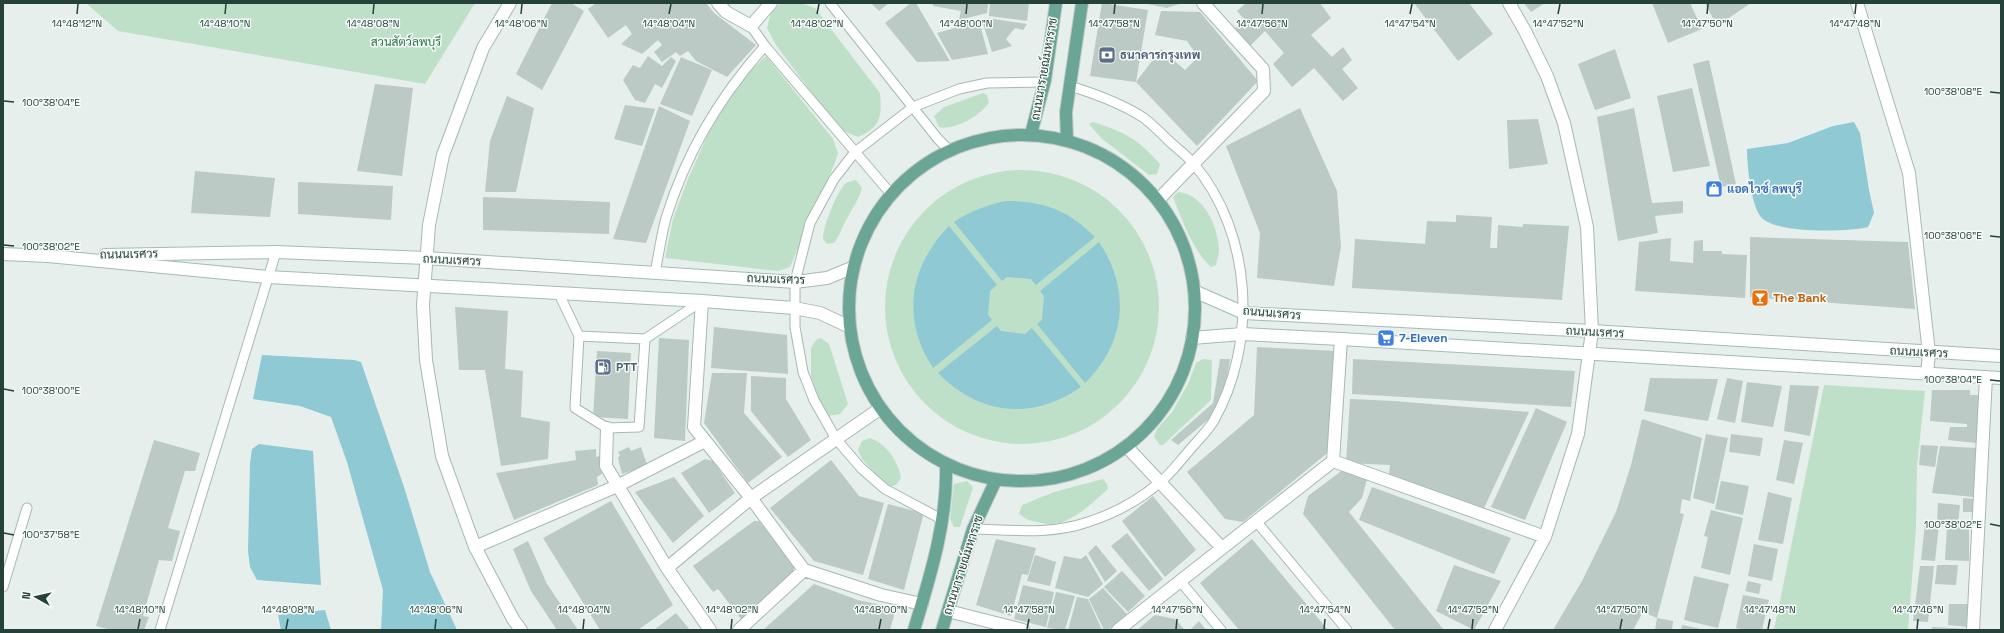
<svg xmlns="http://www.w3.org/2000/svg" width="2004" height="633" font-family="'Space Grotesk',Sarabun,sans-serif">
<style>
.green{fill:#bfe0c8}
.water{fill:#8ec9d4}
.building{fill:#bbcac4}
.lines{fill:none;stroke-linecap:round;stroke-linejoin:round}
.service-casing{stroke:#a8b8b2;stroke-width:11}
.minor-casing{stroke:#a8b8b2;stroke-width:14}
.secondary-casing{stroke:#a4bbb3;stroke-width:14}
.primary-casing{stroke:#c2cac8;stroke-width:14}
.service{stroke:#fff;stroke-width:9}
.minor{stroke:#fff;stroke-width:12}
.secondary{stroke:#fff;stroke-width:12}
.primary{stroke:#6aa596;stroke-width:12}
.ticks{fill:none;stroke:#24423a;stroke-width:1.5}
.labels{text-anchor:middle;stroke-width:3;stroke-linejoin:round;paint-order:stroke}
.park-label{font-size:12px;fill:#2d7a4b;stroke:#f7fbf9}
.service-label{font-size:12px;font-weight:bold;fill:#4e5e75;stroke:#f7fbf9;text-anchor:start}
.street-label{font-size:12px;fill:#24423a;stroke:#f7fbf9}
.shop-label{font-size:12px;font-weight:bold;fill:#366cbe;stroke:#f7fbf9;text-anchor:start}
.food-label{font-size:12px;font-weight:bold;fill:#c56008;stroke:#f7fbf9;text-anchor:start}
.ticks-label{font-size:10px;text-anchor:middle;fill:#24423a;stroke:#f7fbf9;stroke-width:3;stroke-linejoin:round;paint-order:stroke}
</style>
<rect width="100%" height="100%" fill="#e6efeb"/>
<!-- green -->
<path class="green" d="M86,3H475L425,84L118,31Z
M781,3H800L815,8L880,93C882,117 881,127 858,137L839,129L776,45L767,28L771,12Z
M766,56L833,139L838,153L834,165L793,260L790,267L778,271L665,258L673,219L688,179L712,125L743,78Z
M983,93L987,95L989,102C982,115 954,131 939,127L934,116L944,107Z
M1093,122C1125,132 1138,139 1160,164L1157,174L1149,175L1101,138L1089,124Z
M885 307a137 137 0 1 1 274 0a137 137 0 1 1-274 0Z
M856,180L862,188C859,200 853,207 848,217C842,226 841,234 834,243L827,244L823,239C823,227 837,191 846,183C848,182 853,181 856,180Z
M1178,192C1204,194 1218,226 1219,250C1219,255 1217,260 1216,265L1211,267C1192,249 1183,222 1173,197Z
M821,338L829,344L848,404L840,414L828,416L818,403L811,375V348L816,340Z
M1203,359L1212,360L1211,400L1163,445H1160L1154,437L1157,429L1172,412L1188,384L1196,363Z
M1824,385L1925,391L1917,466L1916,528L1908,630H1774Z
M870,438C887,444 898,461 901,478L896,485L888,487L862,459L858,450L862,441Z
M1103,479L1107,484L1108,489C1093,502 1074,522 1053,524C1048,525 1043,523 1038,522C1030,521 1024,519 1019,513L1022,505L1054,492Z
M967,481L973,487L960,527H954L950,519L954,484Z"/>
<!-- water -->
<path class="water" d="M1854,122L1860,133L1869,190L1874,213L1868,227C1849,232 1775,234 1761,217C1751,205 1747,165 1747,149L1788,143L1833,126Z
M1006,201C1044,201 1068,210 1095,237L1036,285L1031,279L1007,277L1002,281L954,222C970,211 987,205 1006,201Z
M949,226L997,285L990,291L988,315L992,320L933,368C901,319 909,267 949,226Z
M1099,242C1131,290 1126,343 1085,383L1037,324L1042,320L1044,296L1040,291Z
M997,326L1001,331L1025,334L1032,328L1081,387C1032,421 979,415 938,373Z
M262,355L354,360L361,362L404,487L430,572L457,630H381L383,590L347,462L331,417L300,406L253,399Z
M259,444L313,451L321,585L257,580L250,567L248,551L250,463L252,449Z
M325,610L331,630H281L278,615Z"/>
<!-- building -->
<path class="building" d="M552,3H571L584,11L542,90L516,74Z
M596,3H706L714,13L756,45L727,77L696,61L688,51L680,56L676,52L662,62L654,52L662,45L658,40L642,54L621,44L632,34L626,25L608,38L588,9Z
M871,3H889L879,11Z
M911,3H916L950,61L917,62L885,23Z
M933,3H988L987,13L959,20L961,11L933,6Z
M990,3H1029L1027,21L989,16Z
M1102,3L1148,10L1136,82L1161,49L1185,70L1198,57L1187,41L1155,35L1161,11L1200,12L1258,81L1197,146L1136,82L1090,76Z
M1142,3H1182L1167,8Z
M1246,3H1320L1331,18L1311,35L1332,57L1343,47L1352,60L1342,69L1358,88L1343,101L1314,68L1292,87L1273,64L1284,53L1265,31L1249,47L1233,31L1244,19L1237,11Z
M1414,3H1469L1493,34L1458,61Z
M1524,3H1545L1531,12Z
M1652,3H1690L1702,29L1668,43Z
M1705,3H1751L1717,26Z
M987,18L1027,24L1023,30L1015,28L1006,39L1012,46L992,52L982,20Z
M979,21L988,54L952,60L937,33Z
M1615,49L1631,98L1595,110L1578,64Z
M648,56L662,66L671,57L676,61L662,88L655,84L645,103L635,100L623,80L633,65L640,68Z
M681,57L712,70L692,116L660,104Z
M1709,60L1736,184L1721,187L1693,64Z
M375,84L413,88L402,176L357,171Z
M1692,88L1710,166L1673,172L1657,96Z
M507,96L534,108L516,192H485L490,141Z
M625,105L655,109L642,146L614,139Z
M659,106L690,121L646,243L613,239Z
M1300,108L1337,191L1341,247L1334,286L1257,278L1260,233L1226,146Z
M1634,108L1652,203L1683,201V213L1655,216L1658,233L1618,241L1597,117Z
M1538,119L1548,164L1509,169L1507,120Z
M195,171L275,178L270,217L191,213Z
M298,182L393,186L391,220L298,214Z
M483,197L610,202L609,234L483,230Z
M1456,215L1492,217L1490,248H1497L1498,225L1523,227V224L1569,226L1562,300L1352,288L1355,239L1425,244L1427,221L1456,222Z
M1750,237L1908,242L1915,309L1750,297Z
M1671,238L1670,261L1693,263L1694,241L1703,240V251H1722V254L1747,255L1745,298L1635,291L1639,242Z
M455,307L508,311L505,369L523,371L521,417L550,422L548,459L501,466L485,370H459Z
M714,327L787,335L788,374L711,368Z
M659,338L689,340L685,441L654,438Z
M1257,347L1338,351L1331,450L1243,522L1225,519L1187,472L1254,415Z
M597,351L631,353L628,419L593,417Z
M1220,359H1230L1222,408L1178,445L1171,440L1213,403Z
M1353,359L1575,371L1571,407L1352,394Z
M712,373H747L744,413L782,457L748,483L704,423Z
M751,376L786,378V399L811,440L788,457L751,411Z
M1650,378L1718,379L1708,421L1644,411Z
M1727,378L1743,381L1735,423L1717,419Z
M1747,382L1782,386L1773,427L1741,422Z
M1790,385L1819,386L1810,436L1784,431Z
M1932,390H1970V395H1980L1976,443L1948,440L1950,427H1967V424L1930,421Z
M1350,399L1394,401L1529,412L1484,508L1389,474L1390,465L1346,463Z
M1536,408L1567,422L1525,520L1491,507Z
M1642,419L1702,438L1690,501L1682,499L1680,513L1684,514L1657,618L1643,612L1633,630H1553L1582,581L1616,512L1631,465Z
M1706,434L1728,438L1714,504L1693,498Z
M1731,434L1763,438L1760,456L1729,452Z
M154,440L200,453L195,471H185L168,528L180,531L172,561L159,560L143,616L149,617L144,630H111L96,626Z
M1784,440L1803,443L1794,484L1776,480Z
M1921,445L1938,446L1935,467L1919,465Z
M1940,446L1977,448L1974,497L1932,493Z
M629,447L631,451L641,447L647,465L622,474L618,458L620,455L618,452Z
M596,449V457L600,456L603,473L597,477L598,485L514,520L496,473L576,460L575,451Z
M705,459L713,461L735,493L709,513L681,473Z
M831,460L859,496L884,503L863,575L814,561L770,508Z
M1344,469L1367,479L1362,498L1349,512L1444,630H1395L1303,514L1308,496Z
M674,477L704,516L673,543L635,492Z
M1721,481L1749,486L1743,515L1715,509Z
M1372,487L1511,538L1494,574L1359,520Z
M1768,492L1792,498L1783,544L1758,540Z
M1153,496L1196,550L1165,577L1122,521Z
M1963,498L1974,499V512H1963Z
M611,501L673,605L638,630H600L543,538Z
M1938,503L1960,505L1958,524L1937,522Z
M888,504L919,512L923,516L904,590L868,579Z
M1711,510L1743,518L1730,575L1701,568L1708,537L1704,536Z
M754,521H759L794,567L793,575L742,620L718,589L713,592L693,566Z
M1925,524L1939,525L1935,561L1921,560Z
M1947,526L1969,528V561L1945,560Z
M1127,533L1163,579L1149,591L1111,546Z
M996,539L1036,548L1028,575L1022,574L1011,616L976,605Z
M1252,539L1328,630H1239L1200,583Z
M528,541L547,584L578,630H557L531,591L513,549Z
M1754,544L1778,549L1772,581L1748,576Z
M1096,545L1117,571L1105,582L1088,553Z
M1035,555L1056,562L1050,586L1027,581Z
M1086,555L1103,584L1088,597L1055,588L1064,556L1081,559Z
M1454,565L1501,581L1474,630L1436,611Z
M1937,565H1958L1956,585L1935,584Z
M1920,566H1934L1928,622L1913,621Z
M1122,571L1145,596L1128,612L1104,587Z
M1694,576L1729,584L1718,628L1684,620Z
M1748,581L1761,584L1759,594L1745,591Z
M814,584L858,600L896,608L890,630H763Z
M1023,585L1054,592L1046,627L1014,619Z
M1103,588L1127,614L1108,630H1104L1089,599Z
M1056,592L1075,596L1065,630L1047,628Z
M1743,595L1769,600L1762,630H1745L1736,628Z
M1077,597L1088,599L1102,630H1068Z
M1949,604H1969L1968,627L1948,625Z
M676,613L690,630H654Z
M1155,615L1175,619L1185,630H1137Z
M1657,618L1673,621L1672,630H1655Z
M1199,621L1206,630H1190Z
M1682,625L1701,629V630H1681Z
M1932,627L1969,629V630H1932Z"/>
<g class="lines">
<!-- service casing -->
<g class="service-casing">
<path id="service" d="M830,3L938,139L949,150
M751,26L765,46L891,194
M655,272C659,254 661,236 666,218C686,153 720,96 765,46
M559,294L579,336L575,408L607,428L639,427L645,339L702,301
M579,336L645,339
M943,520L885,489L861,468L836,439L814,400L803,372L795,327V282L810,223L834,179L855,152L913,107L959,89L987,83L1044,82
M1256,521L1347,630
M973,529C1012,530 1051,535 1088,522C1113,514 1139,500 1159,483C1170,475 1179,462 1188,452C1196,442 1206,433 1213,422C1258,344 1253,233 1193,163C1187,156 1178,149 1170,142C1162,134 1153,125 1144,118C1121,103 1096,94 1070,86
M1181,582L1221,630
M3,587L27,508
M160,630L276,252"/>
</g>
<!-- minor casing -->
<g class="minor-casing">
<path id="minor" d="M510,3L483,48L443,155L429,225L423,305L426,360L442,456L475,547L513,619L521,630
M718,3L726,12L751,26L771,3
M1857,3L1909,173L1929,353L1927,374
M1158,200L1264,91L1263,69L1203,3
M702,301L694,427L751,498L804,570L881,595L922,604
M1341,339L1333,461L1545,537
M607,428L606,466L667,568L710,630
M1126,446L1222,548
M475,547L617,486L705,441
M667,568L751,498L881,408
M948,611L1023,630
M739,630L804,570
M1118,630L1333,461
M1495,630L1545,537L1578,434L1592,331L1587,227L1564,123L1547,76L1525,31L1509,3
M1973,630L1986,377"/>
</g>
<!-- secondary casing -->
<g class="secondary-casing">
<path id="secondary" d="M3,254L48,256L268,277L702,301L794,308L820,313L850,327
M105,255L276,252L426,258L795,282L827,278L854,267
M1194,291L1244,313L1592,331L2001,356
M1192,338L1242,334L1341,339L2001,378"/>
</g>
<!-- primary casing -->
<g class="primary-casing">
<path id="primary" d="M1031,134L1045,80L1056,3
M849 308a173 173 0 1 1 346 0a173 173 0 1 1-346 0Z
M1067,140L1066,112L1082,3
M914,630C930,577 948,520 946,464
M942,630L973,529L996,480"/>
</g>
<!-- service -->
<use href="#service" class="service"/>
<!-- minor -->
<use href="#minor" class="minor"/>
<!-- secondary -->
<use href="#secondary" class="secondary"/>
<!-- primary -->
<use href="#primary" class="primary"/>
</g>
<!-- ticks -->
<path class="ticks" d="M77,14L78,4M225,14L226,4M373,14L374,4M521,14L522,4M669,14L671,4M817,14L819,4M966,14L967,4M1114,14L1115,4M1262,14L1263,4M1410,14L1412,4M1558,14L1560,4M1707,14L1708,4M1855,14L1856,4M1990,92L2000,93M4,101L14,102M1990,236L2000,237M4,245L14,246M1990,380L2000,381M4,389L14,391M1990,524L2000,526M4,533L14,535M138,629L140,619M286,629L288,619M435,629L436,619M583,629L584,619M731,629L732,619M879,629L881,619M1027,629L1029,619M1176,629L1177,619M1324,629L1325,619M1472,629L1473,619M1620,629L1622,619M1768,629L1770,619M1917,629L1918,619"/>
<!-- icons -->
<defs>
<g id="bank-square" transform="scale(0.9)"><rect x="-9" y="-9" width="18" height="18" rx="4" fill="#5c6f8a" stroke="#f7fbf9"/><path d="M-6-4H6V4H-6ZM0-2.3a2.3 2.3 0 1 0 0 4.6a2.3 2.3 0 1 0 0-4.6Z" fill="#fff"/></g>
<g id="shop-square" transform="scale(0.9)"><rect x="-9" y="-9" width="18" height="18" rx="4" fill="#3f7fe0" stroke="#f7fbf9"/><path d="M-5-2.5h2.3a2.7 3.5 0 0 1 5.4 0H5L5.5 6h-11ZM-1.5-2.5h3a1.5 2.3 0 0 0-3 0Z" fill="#fff"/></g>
<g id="bar-square" transform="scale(0.9)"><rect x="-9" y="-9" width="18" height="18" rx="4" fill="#e8710a" stroke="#f7fbf9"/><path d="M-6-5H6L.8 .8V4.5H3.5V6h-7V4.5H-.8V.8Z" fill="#fff"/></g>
<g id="supermarket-square" transform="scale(0.9)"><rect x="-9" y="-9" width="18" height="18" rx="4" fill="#3f7fe0" stroke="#f7fbf9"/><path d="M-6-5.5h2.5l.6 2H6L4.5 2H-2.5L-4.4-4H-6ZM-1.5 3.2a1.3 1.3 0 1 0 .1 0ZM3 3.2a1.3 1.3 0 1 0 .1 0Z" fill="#fff"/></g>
<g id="fuel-square" transform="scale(0.9)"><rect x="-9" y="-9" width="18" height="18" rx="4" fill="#5c6f8a" stroke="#f7fbf9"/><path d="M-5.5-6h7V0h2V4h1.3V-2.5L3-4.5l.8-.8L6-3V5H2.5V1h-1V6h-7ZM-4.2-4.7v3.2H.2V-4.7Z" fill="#fff"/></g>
</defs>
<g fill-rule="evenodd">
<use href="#bank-square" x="1107" y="55"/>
<use href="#shop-square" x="1714" y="189"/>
<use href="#bar-square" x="1760" y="298"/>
<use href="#supermarket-square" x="1386" y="338"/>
<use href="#fuel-square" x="603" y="367"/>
</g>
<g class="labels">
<!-- park labels -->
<g class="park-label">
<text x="406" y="46">สวนสัตว์ลพบุรี</text>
</g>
<!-- service labels -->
<g class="service-label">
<text x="1120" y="59">ธนาคารกรุงเทพ</text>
<text x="616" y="371">PTT</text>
</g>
<!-- street labels -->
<g class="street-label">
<text transform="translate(1044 69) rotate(-80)" y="4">ถนนนารายณ์มหาราช</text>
<text transform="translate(129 254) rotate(-1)" y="4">ถนนนเรศวร</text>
<text transform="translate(452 260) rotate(3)" y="4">ถนนนเรศวร</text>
<text transform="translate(776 279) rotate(2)" y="4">ถนนนเรศวร</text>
<text transform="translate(1272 313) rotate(5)" y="4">ถนนนเรศวร</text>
<text transform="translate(1595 332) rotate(3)" y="4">ถนนนเรศวร</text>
<text transform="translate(1919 352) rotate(3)" y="4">ถนนนเรศวร</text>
<text transform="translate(963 565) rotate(-72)" y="4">ถนนนารายณ์มหาราช</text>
</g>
<!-- shop labels -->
<g class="shop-label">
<text x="1727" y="193">แอดไวซ์ ลพบุรี</text>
<text x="1399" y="342">7-Eleven</text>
</g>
<!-- food labels -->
<g class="food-label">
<text x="1773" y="302">The Bank</text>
</g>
</g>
<g class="ticks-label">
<text x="77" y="27">14°48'12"N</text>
<text x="225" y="27">14°48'10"N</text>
<text x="373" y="27">14°48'08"N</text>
<text x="521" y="27">14°48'06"N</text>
<text x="669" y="27">14°48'04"N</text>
<text x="817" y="27">14°48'02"N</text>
<text x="966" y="27">14°48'00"N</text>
<text x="1114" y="27">14°47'58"N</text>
<text x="1262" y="27">14°47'56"N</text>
<text x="1410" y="27">14°47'54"N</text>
<text x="1558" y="27">14°47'52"N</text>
<text x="1707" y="27">14°47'50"N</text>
<text x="1855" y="27">14°47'48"N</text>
<text x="1953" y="95">100°38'08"E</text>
<text x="51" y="106">100°38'04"E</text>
<text x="1953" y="239">100°38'06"E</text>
<text x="51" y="250">100°38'02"E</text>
<text x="1953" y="383">100°38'04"E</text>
<text x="51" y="394">100°38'00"E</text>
<text x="1953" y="528">100°38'02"E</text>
<text x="51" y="538">100°37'58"E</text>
<text x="140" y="613">14°48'10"N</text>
<text x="288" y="613">14°48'08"N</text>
<text x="436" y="613">14°48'06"N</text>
<text x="584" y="613">14°48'04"N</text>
<text x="732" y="613">14°48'02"N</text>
<text x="881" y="613">14°48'00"N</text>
<text x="1029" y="613">14°47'58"N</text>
<text x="1177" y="613">14°47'56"N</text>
<text x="1325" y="613">14°47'54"N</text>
<text x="1473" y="613">14°47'52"N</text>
<text x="1622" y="613">14°47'50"N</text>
<text x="1770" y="613">14°47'48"N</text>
<text x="1918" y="613">14°47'46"N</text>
</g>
<!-- border -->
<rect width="2004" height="633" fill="none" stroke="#24423a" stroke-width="8"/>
<!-- north arrow -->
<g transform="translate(36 597) rotate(278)" stroke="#f7fbf9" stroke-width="3" paint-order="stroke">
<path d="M0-3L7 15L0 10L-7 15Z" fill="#24423a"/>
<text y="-6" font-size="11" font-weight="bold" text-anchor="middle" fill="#24423a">N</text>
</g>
</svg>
